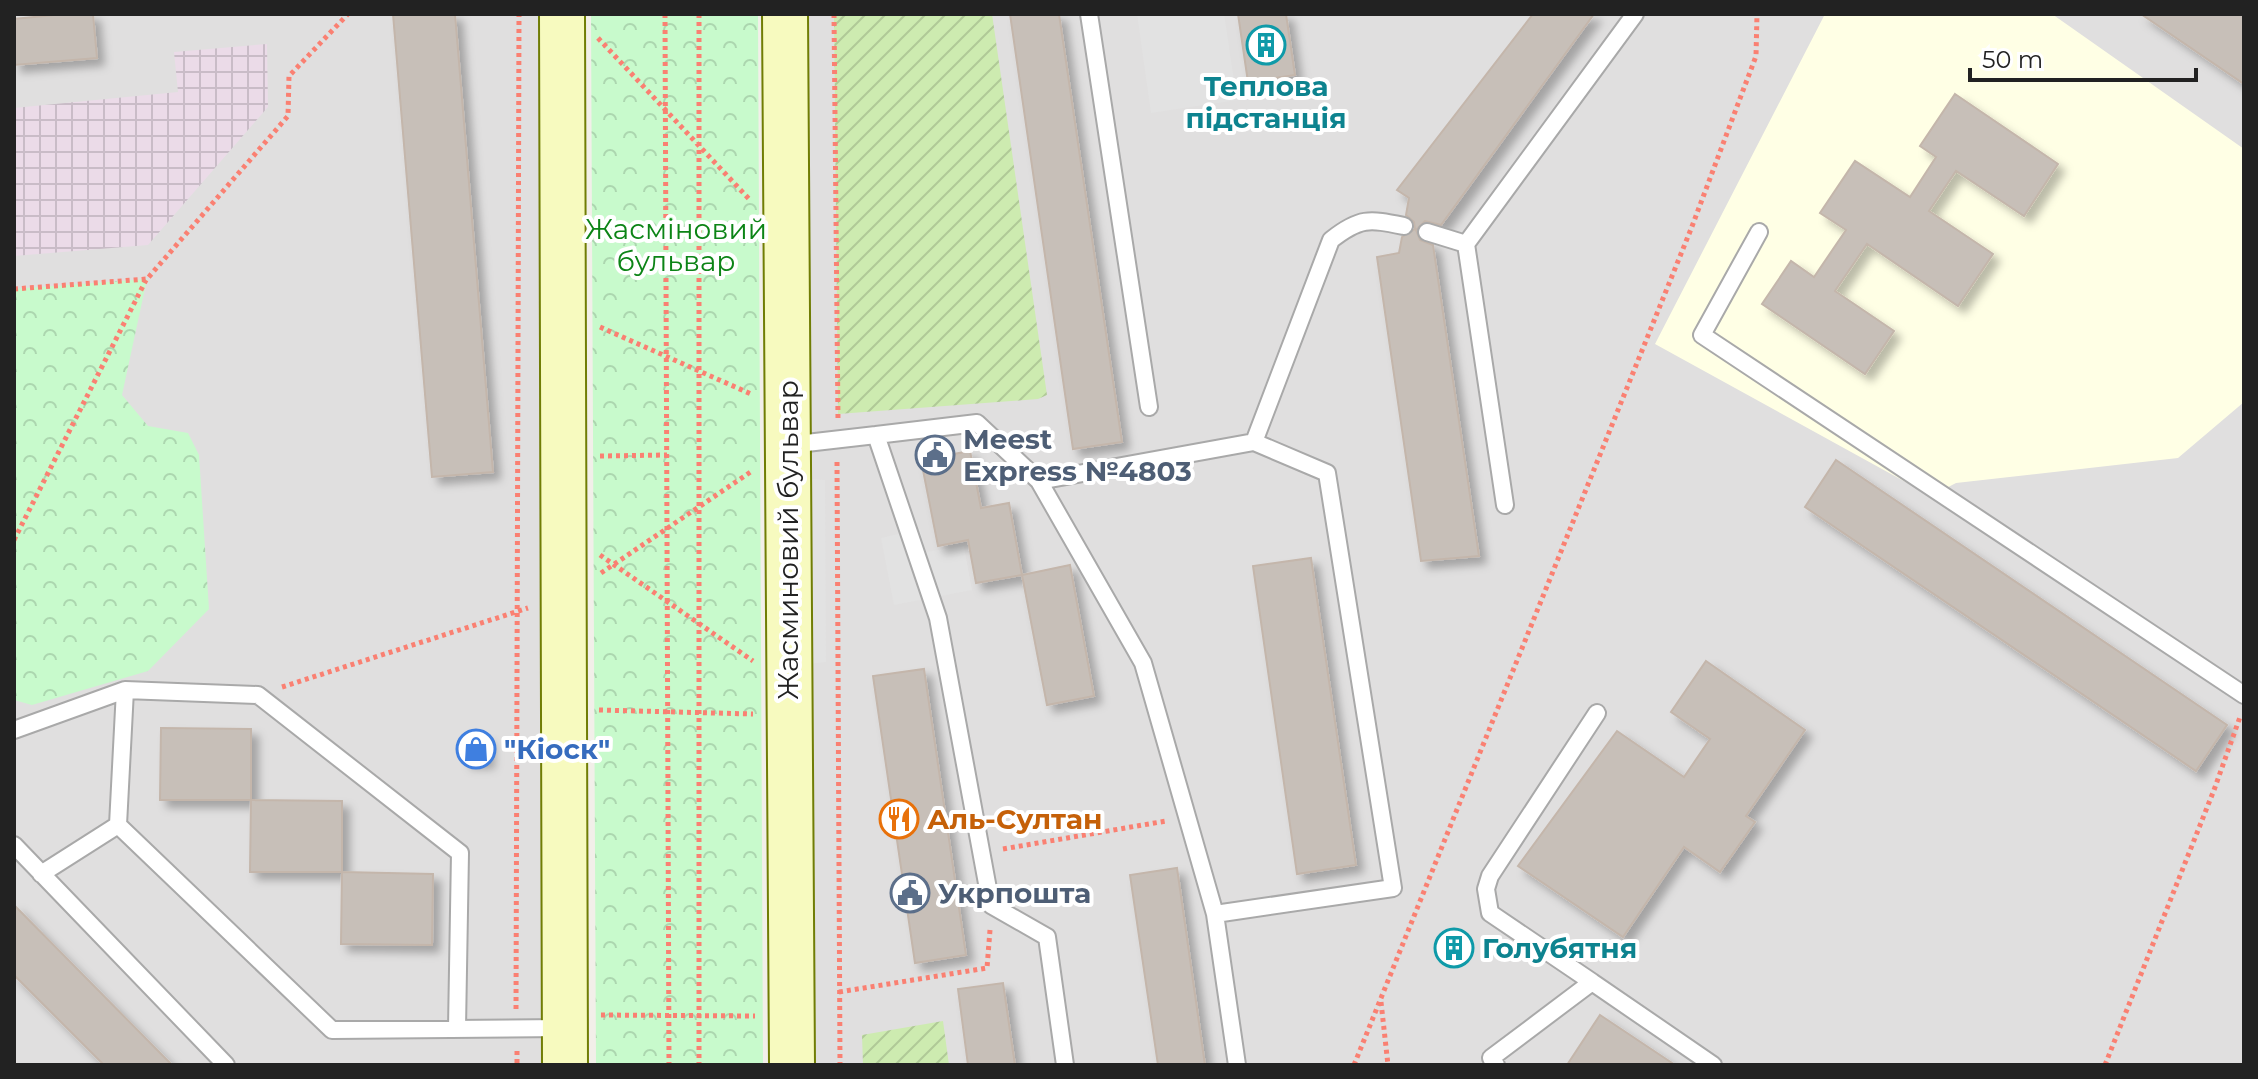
<svg xmlns="http://www.w3.org/2000/svg" width="2258" height="1079" font-family="Montserrat,sans-serif">
<style>
.residential{fill:#e0dfdf}
.industrial{fill:url(#industrial-grid)}
.education{fill:#ffffe5}
.park{fill:url(#park-crowns)}
.garden{fill:url(#garden-furrows)}
.parking{fill:#e2e2e2}
.building{fill:#c7bfb8;stroke:#c4b6ab;stroke-width:2;filter:url(#shadow)}
.lines{fill:none;stroke-linecap:round;stroke-linejoin:round}
.lane-casing{stroke:#a9a9a9;stroke-width:20}
.secondary-casing{stroke:#707d05;stroke-width:48}
.path{stroke:#fa8072;stroke-width:5;stroke-dasharray:4 4;stroke-linecap:butt}
.lane{stroke:#fff;stroke-width:16}
.secondary{stroke:#f7fabf;stroke-width:44}
.labels{text-anchor:middle;stroke-width:8;stroke-linejoin:round;paint-order:stroke}
.culture-label{font-size:28px;font-weight:bold;fill:#0d838f;stroke:#fff}
.park-label{font-size:28px;fill:#0c8416;stroke:#fff}
.service-label{font-size:28px;font-weight:bold;fill:#4e5e75;stroke:#fff;text-anchor:start}
.street-label{font-size:28px;fill:#222;stroke:#fff}
.shop-label{font-size:28px;font-weight:bold;fill:#366cbe;stroke:#fff;text-anchor:start}
.food-label{font-size:28px;font-weight:bold;fill:#c56008;stroke:#fff;text-anchor:start}
</style>
<defs>
<pattern id="industrial-grid" width="8" height="8" patternUnits="userSpaceOnUse" patternTransform="scale(2)"><rect width="8" height="8" fill="#ebdbe8"/><path d="M0 4h8M4 0v8" fill="none" stroke="#c9bcc7"/></pattern>
<pattern id="park-crowns" width="20" height="18" patternUnits="userSpaceOnUse" patternTransform="scale(2)"><rect width="20" height="18" fill="#c8facc"/><path d="M2 6a3 3 0 1 1 6 0M12 15a3 3 0 1 1 6 0" fill="none" stroke="#acd6af"/></pattern>
<pattern id="garden-furrows" width="10" height="10" patternUnits="userSpaceOnUse" patternTransform="scale(2)"><rect width="10" height="10" fill="#cdebb0"/><path d="M-1 1l2-2M0 10L10 0M9 11l2-2" fill="none" stroke="#b0c997"/></pattern>
<filter id="shadow"><feDropShadow dx="7" dy="7" stdDeviation="4" flood-color="#0004"/></filter>
</defs>
<rect width="100%" height="100%" fill="#f2efe9"/>
<!-- residential -->
<path class="residential" d="M14,14H562L565,1065H14Z
M785,14H2244V1065H792Z"/>
<!-- industrial -->
<path class="industrial" d="M267,44L268,107L148,245L14,256V108L178,92L174,52Z"/>
<!-- education -->
<path class="education" d="M1825,14H2052L2244,149V402L2178,458L1956,483L1931,496L1655,344Z"/>
<!-- park -->
<path class="park" d="M591,14H758L763,1065H596Z
M147,279L122,395L148,426L188,433L199,455L209,609L148,671L32,705L14,700V289Z"/>
<!-- garden -->
<path class="garden" d="M834,14H992L1047,395L1038,399L838,414Z
M943,1021L949,1065H863L862,1035Z"/>
<!-- parking -->
<path class="parking" d="M1137,14H1224L1237,100L1151,113Z
M788,477L825,480L826,662L790,666Z
M920,529L926,552L964,546L972,590L894,605L881,538Z"/>
<!-- building -->
<path class="building" d="M64,14H93L97,58L14,65V19Z
M393,14H455L493,472L432,477Z
M1010,14H1059L1122,442L1073,449Z
M1238,14H1286L1295,75L1248,82Z
M1533,14H1594L1441,225L1425,221L1416,230L1420,240L1433,245L1479,556L1421,561L1377,257L1399,253L1402,237L1415,229L1414,222L1406,215L1409,198L1397,190Z
M2141,14H2244V84Z
M1955,94L2058,164L2024,216L1956,171L1929,211L1993,254L1958,306L1867,244L1835,291L1894,331L1865,374L1762,304L1791,261L1814,277L1846,230L1820,213L1855,161L1910,197L1936,157L1920,146Z
M970,451L981,508L1009,503L1022,575L976,583L968,540L938,546L921,460Z
M1836,460L2227,725L2196,771L1805,507Z
M1311,558L1356,865L1297,874L1253,566Z
M1070,565L1094,696L1047,705L1022,575Z
M1706,661L1805,730L1746,816L1755,822L1720,872L1684,847L1623,937L1518,866L1617,731L1684,777L1710,739L1671,712Z
M924,669L966,955L915,963L873,676Z
M161,728L251,729V800H160Z
M465,737H487V761H464Z
M251,800L342,801V872H250Z
M1177,868L1185,924L1205,1065H1158L1130,875Z
M342,872L433,874L432,945L341,944Z
M14,905L172,1065H104L14,975Z
M1003,983L1015,1065H968L958,989Z
M1600,1015L1675,1065H1567Z"/>
<g class="lines">
<!-- lane casing -->
<g class="lane-casing">
<path id="lane" d="M1089,14L1149,407
M1427,232L1466,244L1505,505
M1759,232L1702,335L2244,695
M1466,244L1635,14
M876,435L977,423L1039,481L1143,663L1215,914L1237,1065
M1254,442L1331,240C1360,217 1369,219 1404,226
M789,445L876,435L938,618L991,905L1047,937L1065,1065
M1039,481L1254,442L1327,473L1393,888L1215,914
M14,730L125,690
M118,825L125,690L258,695L460,853L457,1028
M14,845L226,1065
M41,874L118,825L332,1030L563,1028
M1592,982L1490,913L1486,889L1490,876L1597,713
M1496,1065L1491,1058L1592,982L1713,1065"/>
</g>
<!-- secondary casing -->
<g class="secondary-casing">
<path id="secondary" d="M562,14L565,1065
M785,14L792,1065"/>
</g>
<!-- path -->
<path class="path" d="M665,14L669,1065
M699,14V1065
M834,14L838,420
M598,38L750,200
M14,289L147,279L288,116L289,76L348,14
M600,327L751,394
M600,456L667,455
M837,462L840,1065
M14,540L146,280
M600,555L753,661
M601,573L752,471
M282,687L528,608
M599,710L753,714
M1003,849L1166,821
M839,992L987,968L990,930
M1381,1002L1388,1065
M516,1009L519,14
M601,1015L755,1016
M517,1051V1065
M1354,1065L1691,229L1756,56L1757,14
M2105,1065L2214,790L2240,717"/>
<!-- lane -->
<use href="#lane" class="lane"/>
<!-- secondary -->
<use href="#secondary" class="secondary"/>
</g>
<!-- icons -->
<defs>
<g id="building-ring" transform="scale(2)"><circle r="9.5" fill="#fff" stroke="#0f9aa8" stroke-width="1.5"/><path d="M-4-6H4V6H1V3H-1V6H-4ZM-2.5-4.3h1.7v1.8h-1.7ZM.8-4.3h1.7v1.8H.8ZM-2.5-1h1.7V.8h-1.7ZM.8-1h1.7V.8H.8Z" fill="#0f9aa8"/></g>
<g id="civic-ring" transform="scale(2)"><circle r="9.5" fill="#fff" stroke="#5c6f8a" stroke-width="1.5"/><path d="M-.6-6.5H3V-4.5H.6V-3L4-1V1h2V6H-6V1h2V-1L-.6-3ZM-1.2 2.5V6h2.4V2.5Z" fill="#5c6f8a"/></g>
<g id="shop-ring" transform="scale(2)"><circle r="9.5" fill="#fff" stroke="#3f7fe0" stroke-width="1.5"/><path d="M-5-2.5h2.3a2.7 3.5 0 0 1 5.4 0H5L5.5 6h-11ZM-1.5-2.5h3a1.5 2.3 0 0 0-3 0Z" fill="#3f7fe0"/></g>
<g id="restaurant-ring" transform="scale(2)"><circle r="9.5" fill="#fff" stroke="#e8710a" stroke-width="1.5"/><path d="M-5-6h1v4h1v-4h1v4h1v-4h1v5L-1.5 .5V6h-2V.5L-5-1ZM5-6V6H3V1.5H1.5Q1.5-4 5-6Z" fill="#e8710a"/></g>
</defs>
<g fill-rule="evenodd">
<use href="#building-ring" x="1266" y="45"/>
<use href="#civic-ring" x="935" y="455"/>
<use href="#shop-ring" x="476" y="749"/>
<use href="#restaurant-ring" x="899" y="819"/>
<use href="#civic-ring" x="910" y="893"/>
<use href="#building-ring" x="1454" y="948"/>
</g>
<g class="labels">
<!-- culture labels -->
<g class="culture-label">
<text x="1266" y="96">Теплова<tspan x="1266" dy="32">підстанція</tspan></text>
<text x="1482" y="958" text-anchor="start">Голубятня</text>
</g>
<!-- park labels -->
<g class="park-label">
<text x="676" y="239">Жасміновий<tspan x="676" dy="32">бульвар</tspan></text>
</g>
<!-- service labels -->
<g class="service-label">
<text x="963" y="449">Meest<tspan x="963" dy="32">Express №4803</tspan></text>
<text x="938" y="903">Укрпошта</text>
</g>
<!-- street labels -->
<g class="street-label">
<text transform="translate(788 540) rotate(-90)" y="10">Жасминовий бульвар</text>
</g>
<!-- shop labels -->
<g class="shop-label">
<text x="504" y="759">"Кіоск"</text>
</g>
<!-- food labels -->
<g class="food-label">
<text x="927" y="829">Аль-Султан</text>
</g>
</g>
<!-- border -->
<rect width="2258" height="1079" fill="none" stroke="#222222" stroke-width="32"/>
<!-- scale -->
<path d="M1970 68v12h226v-12" fill="none" stroke="#222222" stroke-width="4"/>
<text x="1982" y="68" font-size="24" fill="#222222" stroke="#ffffff" stroke-width="6" paint-order="stroke">50 m</text>
</svg>
